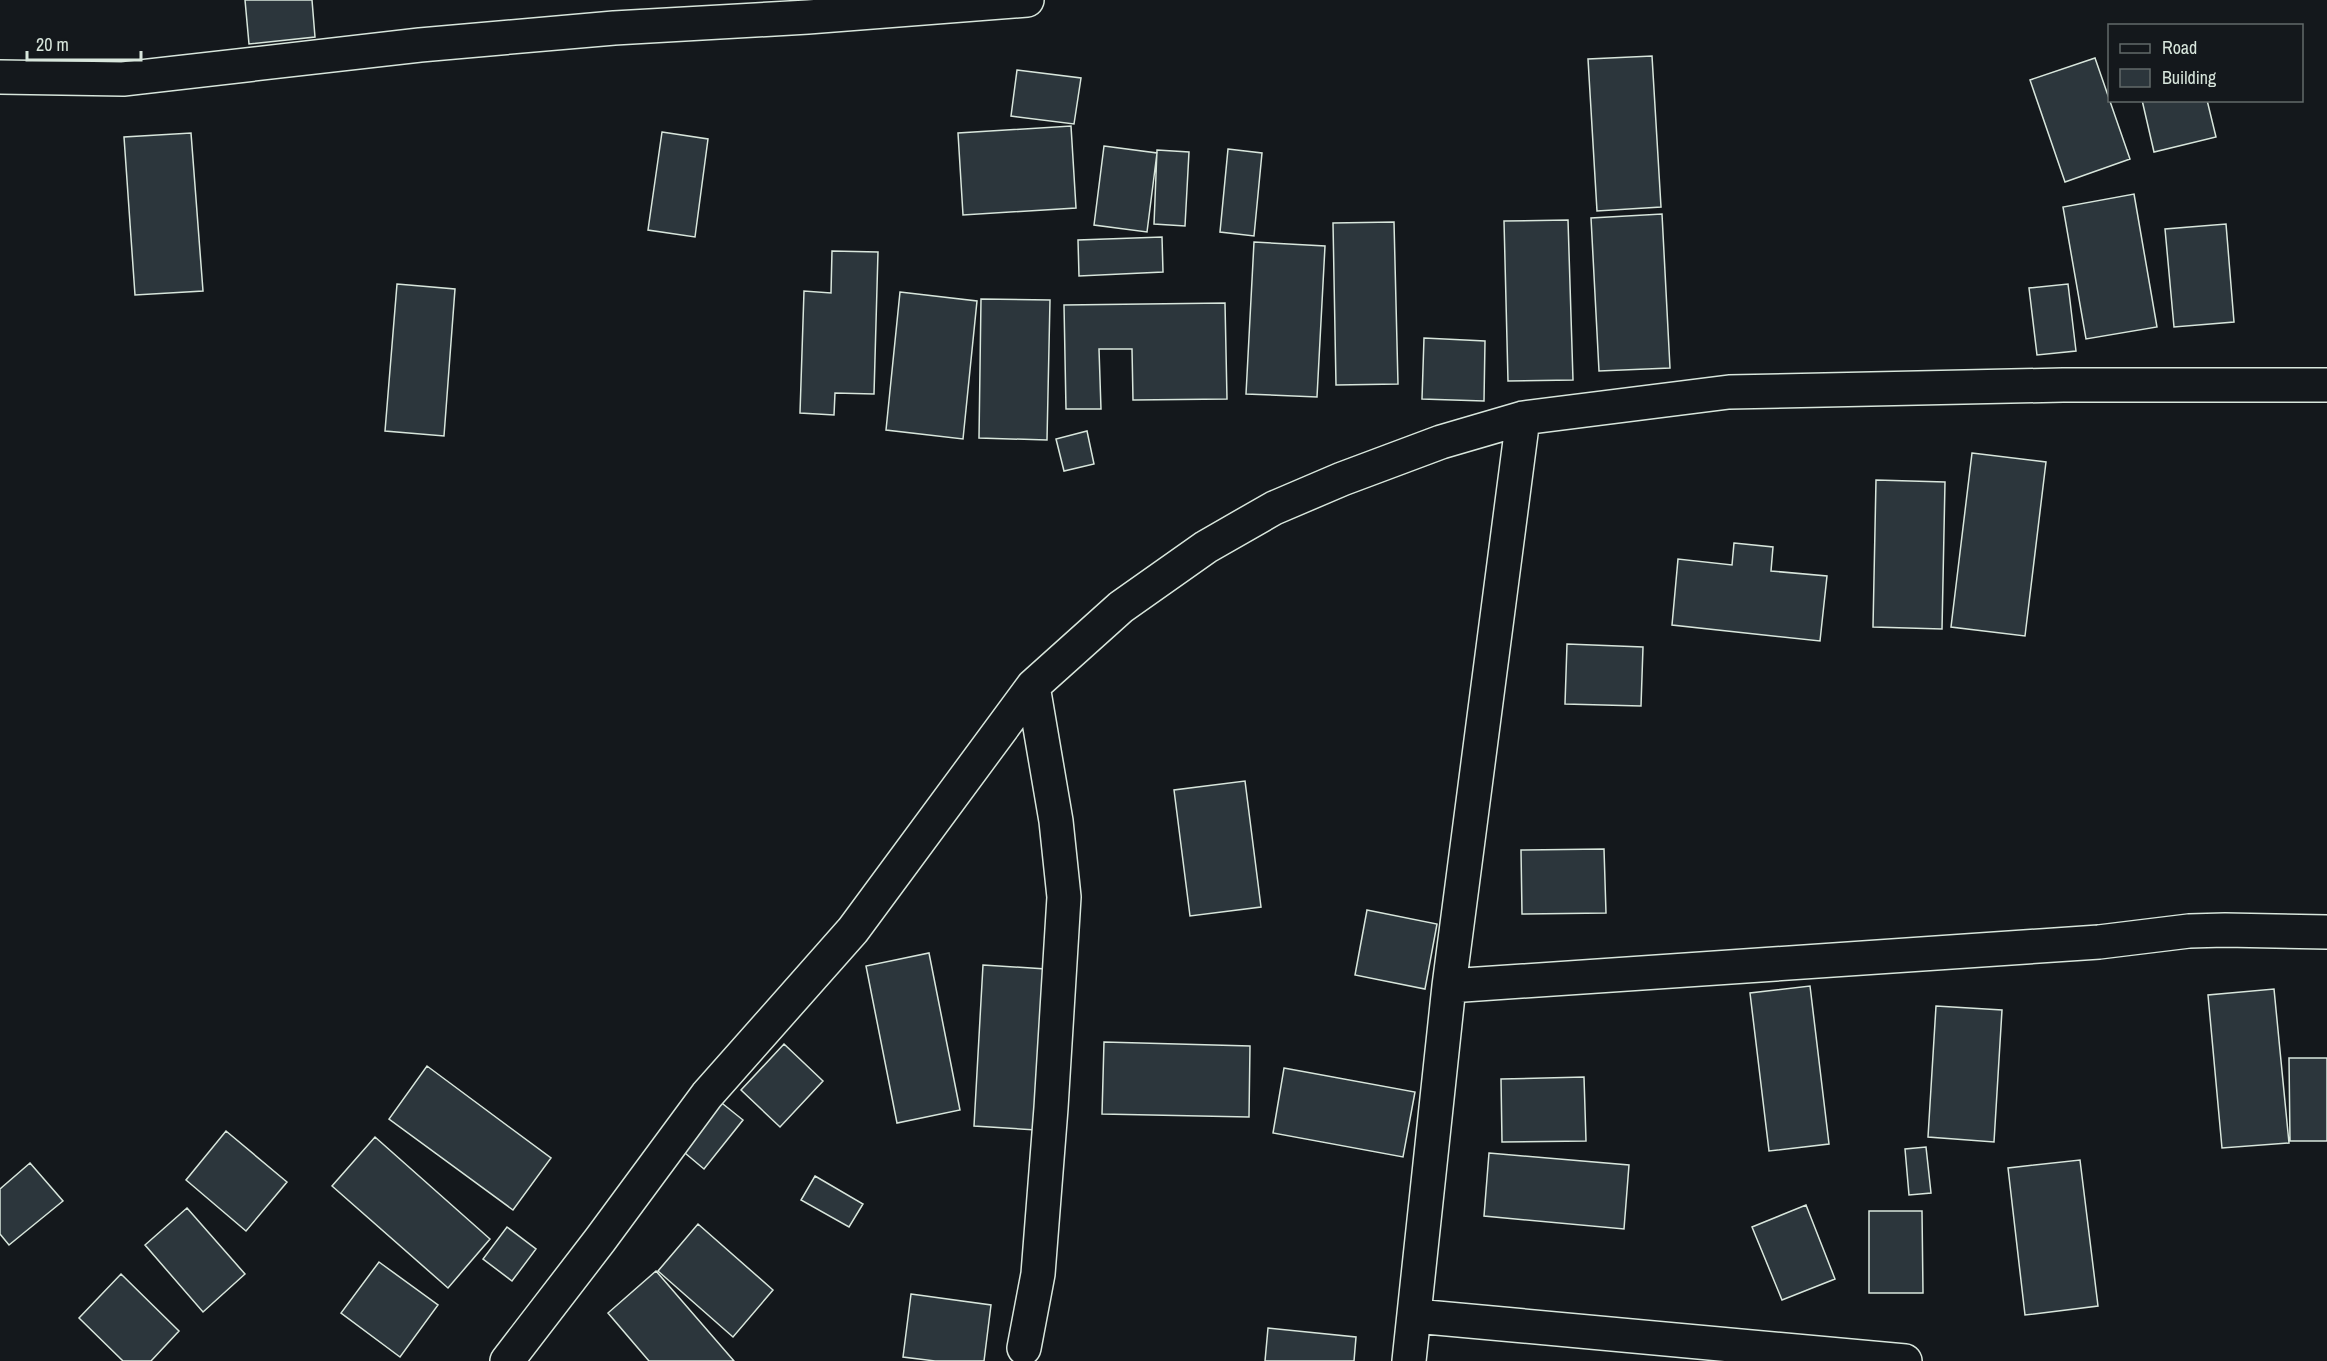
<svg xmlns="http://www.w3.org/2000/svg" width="2327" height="1361" font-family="'Archivo Narrow',sans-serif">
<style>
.building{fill:#2c363c;stroke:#d8e6dc;stroke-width:1.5}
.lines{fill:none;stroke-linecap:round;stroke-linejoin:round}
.street-casing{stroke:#d8e6dc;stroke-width:36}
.street{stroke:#14181c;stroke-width:33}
</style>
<rect width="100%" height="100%" fill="#14181c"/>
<!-- building -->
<path class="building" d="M245,0H312L315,37L249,44Z
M1652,56L1661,207L1597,211L1588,59Z
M2095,58L2130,159L2065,182L2030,80Z
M1017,70L1081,78L1074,124L1011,116Z
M2142,100H2207L2216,137L2154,152Z
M1071,126L1076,208L963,215L958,133Z
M662,132L708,139L695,237L648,230Z
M191,133L203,291L135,295L124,137Z
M1104,146L1157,153L1147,232L1094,225Z
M1228,149L1262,153L1254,236L1220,232Z
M1157,150L1189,152L1185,226L1154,224Z
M2134,194L2157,327L2086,339L2063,207Z
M1662,214L1670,368L1599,371L1591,218Z
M1568,220L1573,380L1508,381L1504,221Z
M1394,222L1398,384L1336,385L1333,223Z
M2226,224L2234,322L2174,327L2165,229Z
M1162,237L1163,272L1079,276L1078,240Z
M1254,242L1325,246L1317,397L1246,394Z
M832,251L878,252L874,394L835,393L834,415L800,413L804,291L831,293Z
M397,284L455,289L444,436L385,431Z
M2068,284L2076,351L2037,355L2029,288Z
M900,292L977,301L963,439L886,430Z
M981,299L1050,300L1047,440L979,438Z
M1225,303L1227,399L1133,400L1132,349H1099L1101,409H1066L1064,305Z
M1424,338L1485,341L1484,401L1422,399Z
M1087,431L1094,464L1064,471L1056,439Z
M1972,453L2046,462L2025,636L1951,627Z
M1876,480L1945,482L1942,629L1873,627Z
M1734,543L1773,547L1771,571L1827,576L1820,641L1672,625L1678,559L1732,565Z
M1567,644L1643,647L1641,706L1565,704Z
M1245,781L1261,907L1190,916L1174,790Z
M1604,849L1606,913L1522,914L1521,850Z
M1367,910L1437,924L1425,989L1355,975Z
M929,953L960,1110L897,1123L866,966Z
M983,965L1046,969L1036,1130L974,1126Z
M1810,986L1829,1144L1769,1151L1750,993Z
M2274,989L2289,1143L2222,1148L2208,995Z
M1936,1006L2002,1010L1994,1142L1928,1137Z
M1104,1042L1250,1046L1249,1117L1102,1114Z
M784,1044L823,1081L780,1127L741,1090Z
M2289,1058H2327V1141H2290Z
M427,1066L551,1158L513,1210L389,1119Z
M1284,1068L1415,1092L1403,1157L1273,1133Z
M1584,1077L1586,1141L1502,1142L1501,1079Z
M718,1100L743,1120L704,1169L679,1148Z
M226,1131L287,1182L246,1231L186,1180Z
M375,1137L490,1239L448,1288L332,1186Z
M1926,1147L1931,1193L1909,1195L1905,1149Z
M1489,1153L1629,1165L1624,1229L1484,1216Z
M2080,1160L2098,1306L2025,1315L2008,1168Z
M30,1163L63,1201L9,1245L0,1234V1189Z
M815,1176L863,1204L849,1227L801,1200Z
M1806,1205L1835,1279L1782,1300L1752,1227Z
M187,1208L245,1274L203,1312L145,1245Z
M1869,1211H1922L1923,1293H1869Z
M698,1224L773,1290L733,1337L658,1271Z
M507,1227L536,1249L512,1281L483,1259Z
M379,1262L438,1305L400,1357L341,1313Z
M656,1271L734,1361H649L608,1313Z
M121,1274L179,1331L151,1361H123L79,1318Z
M911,1294L991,1305L984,1361H935L903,1357Z
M1268,1328L1356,1337L1354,1361H1265Z"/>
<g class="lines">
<!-- street casing -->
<g class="street-casing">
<path id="street" d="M0,77L123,79L420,45L614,28L808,17L1027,0
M1449,986L2099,942L2189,931L2225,930L2327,932
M1415,1316L1905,1361
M1024,1348L1038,1274L1051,1108L1064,897L1056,821L1033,686
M507,1361L600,1240L707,1095L853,930L1033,686L1121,607L1206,547L1274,508L1342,479L1441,442L1523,418L1729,392L2063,385H2327
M1409,1361L1449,986L1523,418"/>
</g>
<!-- street -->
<use href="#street" class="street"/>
</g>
<!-- legend -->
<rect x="2108" y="24" width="195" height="78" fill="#14181c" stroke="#626a69" stroke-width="1.5"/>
<rect x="2120" y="44" width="30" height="9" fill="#14181c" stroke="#626a69" stroke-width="1.5"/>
<text x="2162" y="54" font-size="18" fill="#d8e6dc">Road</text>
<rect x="2120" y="69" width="30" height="18" fill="#2c363c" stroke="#626a69" stroke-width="1.5"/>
<text x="2162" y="84" font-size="18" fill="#d8e6dc">Building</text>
<!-- scale -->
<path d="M27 51v9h114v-9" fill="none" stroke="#d8e6dc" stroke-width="3"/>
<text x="36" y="51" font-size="18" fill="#d8e6dc" stroke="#14181c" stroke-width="4.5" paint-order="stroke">20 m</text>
</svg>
